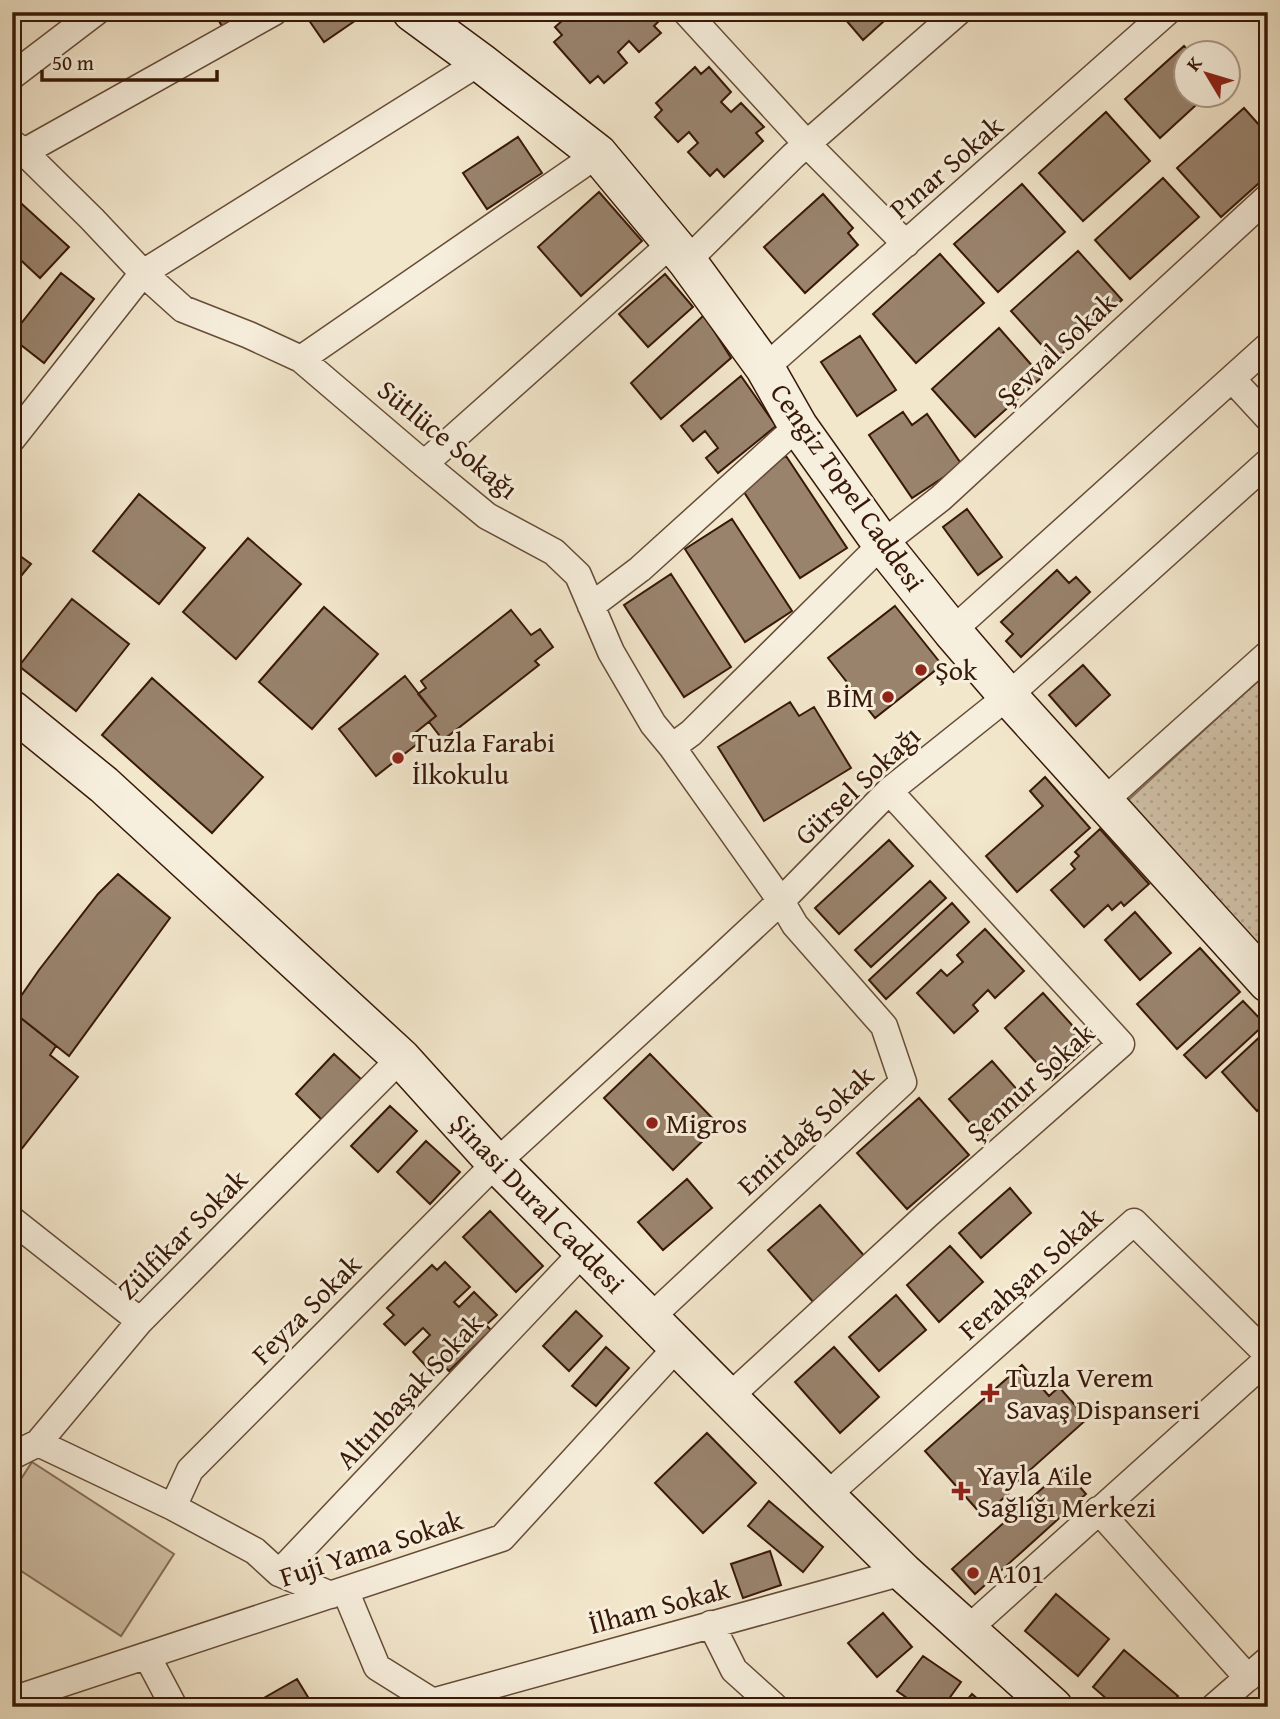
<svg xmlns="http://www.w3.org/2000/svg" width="1280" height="1719" font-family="'Gentium Book Plus',serif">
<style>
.grass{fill:url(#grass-dots);stroke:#856e58;stroke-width:2}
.pitch{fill:#d2c3aa;stroke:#856e58;stroke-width:2}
.building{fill:#99836d;stroke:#381807;stroke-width:2}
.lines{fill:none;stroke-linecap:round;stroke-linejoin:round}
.street-casing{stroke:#664c38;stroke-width:29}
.secondary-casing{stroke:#381807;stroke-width:41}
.street{stroke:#f7efdd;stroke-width:26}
.secondary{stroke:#f7efdd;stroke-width:38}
.poi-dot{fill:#8f2418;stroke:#f7efdd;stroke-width:2.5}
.labels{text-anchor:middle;stroke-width:6;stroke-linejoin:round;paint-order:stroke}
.street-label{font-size:28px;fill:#381807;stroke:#f7efdd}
.poi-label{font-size:28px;fill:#381807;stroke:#f7efdd;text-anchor:start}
</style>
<defs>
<pattern id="grass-dots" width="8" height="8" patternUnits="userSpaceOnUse" patternTransform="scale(1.75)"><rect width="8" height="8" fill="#d2c3aa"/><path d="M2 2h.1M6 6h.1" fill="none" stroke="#b5a791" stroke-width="1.8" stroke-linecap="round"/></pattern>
</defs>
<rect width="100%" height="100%" fill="#f2e6cb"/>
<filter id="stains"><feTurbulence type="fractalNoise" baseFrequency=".00286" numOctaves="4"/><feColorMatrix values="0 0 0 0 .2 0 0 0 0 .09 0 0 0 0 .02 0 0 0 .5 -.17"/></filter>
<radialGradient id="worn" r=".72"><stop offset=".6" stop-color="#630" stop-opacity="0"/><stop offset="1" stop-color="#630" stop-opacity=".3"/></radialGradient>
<!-- grass -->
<path class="grass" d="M1268,671V935L1251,949L1123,805Z"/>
<!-- pitch -->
<path class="pitch" d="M32,1462L174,1554L121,1636L12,1565V1493Z"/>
<!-- building -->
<path class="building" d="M214,12H248L223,28Z
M311,12H360L362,16L324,42L306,16Z
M572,12H584L588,17L593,12H656L661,19L654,26L661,33L639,52L629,41L618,52L627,63L604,83L598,76L590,83L554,42L562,35L555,27Z
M839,12H894L863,40Z
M1184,46L1190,52H1186V94H1208L1160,138L1125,99Z
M695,67L701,74L709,67L731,92L721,102L731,112L741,103L764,127L756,133L763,141L724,177L717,169L710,176L688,152L698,143L689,132L678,142L655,117L662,110L656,103Z
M1244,108L1268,135V175L1221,217L1177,168Z
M1106,112L1150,161L1083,221L1039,173Z
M518,137L542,173L487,209L463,173Z
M1163,178L1199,217L1130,279L1095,240Z
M1022,184L1065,232L998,292L954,244Z
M599,192L642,241L581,296L538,247Z
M823,194L853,228L848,233L858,245L805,293L764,247Z
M12,195L69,247L40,278L12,252Z
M1078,251L1122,300L1055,360L1011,311Z
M940,254L984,303L916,363L873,314Z
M61,273L94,299L44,363L12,338V335Z
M665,274L693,307L648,347L619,314Z
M704,315L731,358L661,419L631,383Z
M999,328L1042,377L975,437L932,389Z
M860,336L896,390L857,416L821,362Z
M741,376L776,426L718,473L706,458L718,448L705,431L693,441L681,426Z
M903,412L912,425L927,414L962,465L912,498L869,435Z
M786,456L847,548L800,578L740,486Z
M139,494L205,548L159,604L93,551Z
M967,509L1002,557L978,575L943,527Z
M732,519L792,611L745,642L685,549Z
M248,538L301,584L236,659L183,612Z
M12,550L31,564L12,587Z
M1057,570L1069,583L1076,577L1090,592L1021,657L1006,641L1013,634L1001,622Z
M671,574L731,667L684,697L624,605Z
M72,599L129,644L76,711L19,666Z
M895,606L942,665L875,718L828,658Z
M324,607L378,654L312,729L259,682Z
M511,610L531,635L540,629L553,647L535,661L539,665L443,740L429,722L436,716L418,694L426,688L421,681Z
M1083,665L1110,695L1076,726L1049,695Z
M405,676L436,716L415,733L421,741L376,776L339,729Z
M152,678L263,777L212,833L102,735Z
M790,702L799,716L814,707L851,768L764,821L718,747Z
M1045,777L1090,828L1017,892L986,856L1043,806L1030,791Z
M1100,829L1149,884L1124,906L1121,902L1112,910L1108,905L1084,927L1051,890L1075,869L1071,864L1079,856L1075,852Z
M889,840L913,866L839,934L815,908Z
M118,874L170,918L69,1056L12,1011V1009L39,970L98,894Z
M930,881L946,898L871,967L855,950Z
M952,903L969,922L886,999L869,980Z
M1135,912L1171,953L1140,980L1105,940Z
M985,929L1024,971L995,998L988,990L973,1005L978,1011L954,1033L917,993L941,970L947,976L963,962L957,955Z
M1200,948L1240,992L1177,1049L1137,1004Z
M1043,993L1090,1045L1052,1080L1005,1028Z
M1243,1001L1265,1024L1206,1078L1184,1055Z
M12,1011L56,1046L50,1055L78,1077L12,1161Z
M1264,1033L1268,1037V1101L1257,1111L1222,1072Z
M334,1054L362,1080L322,1120L296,1094Z
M650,1054L719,1125L673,1170L604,1098Z
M992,1061L1027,1101L983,1138L949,1099Z
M919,1098L969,1155L907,1209L857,1153Z
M390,1106L417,1131L378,1172L351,1146Z
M426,1141L460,1172L430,1204L397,1172Z
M687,1179L712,1208L663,1250L638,1222Z
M1010,1188L1031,1213L981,1258L959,1233Z
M820,1205L866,1258L814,1303L768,1250Z
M490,1211L543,1266L516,1292L463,1237Z
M950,1246L983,1282L939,1322L907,1285Z
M445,1262L470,1287L454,1302L459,1307L474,1292L497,1315L486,1325L491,1330L449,1371L444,1366L434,1375L413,1352L430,1335L423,1328L405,1345L384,1324L394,1315L387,1308L432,1265L437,1270Z
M896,1295L926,1330L879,1371L849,1337Z
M576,1311L602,1336L569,1371L543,1346Z
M606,1347L629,1368L596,1406L572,1386Z
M834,1347L879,1397L840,1433L795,1382Z
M1022,1365L1049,1396L1059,1387L1087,1419L1011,1487L1013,1489L995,1506L993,1504L981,1514L925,1451Z
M707,1433L756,1483L703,1533L655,1483Z
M1064,1469L1086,1494L975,1594L952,1569Z
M769,1501L823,1547L803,1572L748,1526Z
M770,1551L781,1585L743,1598L731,1564Z
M1056,1594L1109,1639L1078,1676L1025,1631Z
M883,1613L912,1647L877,1677L848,1643Z
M1124,1650L1178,1696L1168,1707H1116L1093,1687Z
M923,1656L961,1682L943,1707H920L897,1691Z
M297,1679L314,1707H248Z
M972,1694L987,1707H961Z"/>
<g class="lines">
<!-- street casing -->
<g class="street-casing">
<path id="street" d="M686,12L807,144L906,244
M12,76L96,12
M12,143L24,152L92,219L143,273L183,309L249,335L301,359L424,464L487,516L554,552L578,575L611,652L653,724L672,747L781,901L795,925L884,1026L903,1082L650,1318
M24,152L274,12
M687,261L793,156L958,12
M301,359L598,154
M765,368L1167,12
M1232,379L1268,418
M12,439L143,273L480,62
M424,464L672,243
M591,606L640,569L798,426
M952,631L1268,346
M672,747L691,733L882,544L941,498L1268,197
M1104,801L1268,654
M12,1220L140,1321
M729,1397L927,1215L1121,1044L889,791
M38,1443L173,1507L255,1551L279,1573L331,1595
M12,1456L38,1443L140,1321L401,1058
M826,1496L1134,1222L1268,1355
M173,1507L190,1470L496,1163L709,968L781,901L889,791L1008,696L1268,462
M1098,1510L1248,1678
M279,1573L584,1251
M345,1590L377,1667L441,1707
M711,1624L734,1670L775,1707
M968,1629L1268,1359
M147,1656L174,1707
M12,1700L502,1538L678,1346
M432,1702L903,1572
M1214,1707L1268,1660"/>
</g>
<!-- secondary casing -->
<g class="secondary-casing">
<path id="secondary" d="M412,12L480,62L598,154L687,261L765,368L798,426L882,544L952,631L1008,696L1268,983
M12,710L104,785L401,1058L496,1163L826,1496L903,1572L1053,1707"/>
</g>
<!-- street -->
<use href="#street" class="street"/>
<!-- secondary -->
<use href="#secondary" class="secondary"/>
</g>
<!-- markers -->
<g class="poi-dot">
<circle cx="921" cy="670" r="7"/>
<circle cx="888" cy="697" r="7"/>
<circle cx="398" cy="758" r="7"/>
<circle cx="652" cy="1123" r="7"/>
<path d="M986.5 1382.5h7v7h7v7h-7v7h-7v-7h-7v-7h7z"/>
<path d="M957.5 1480.5h7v7h7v7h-7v7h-7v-7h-7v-7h7z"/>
<circle cx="973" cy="1573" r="7"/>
</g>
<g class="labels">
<!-- street labels -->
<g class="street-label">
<text transform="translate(946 167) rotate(-41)" y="10">Pınar Sokak</text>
<text transform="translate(1056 349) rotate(-43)" y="10">Şevval Sokak</text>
<text transform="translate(448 439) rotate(39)" y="10">Sütlüce Sokağı</text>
<text transform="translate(848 487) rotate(55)" y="10">Cengiz Topel Caddesi</text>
<text transform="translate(857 785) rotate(-43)" y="10">Gürsel Sokağı</text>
<text transform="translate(1030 1082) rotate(-42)" y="10">Şennur Sokak</text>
<text transform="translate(805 1130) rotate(-43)" y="10">Emirdağ Sokak</text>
<text transform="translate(538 1203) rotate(46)" y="10">Şinasi Dural Caddesi</text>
<text transform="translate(182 1234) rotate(-45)" y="10">Zülfikar Sokak</text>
<text transform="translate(1030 1273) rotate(-42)" y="10">Ferahşan Sokak</text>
<text transform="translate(306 1309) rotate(-45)" y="10">Feyza Sokak</text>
<text transform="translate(409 1391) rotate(-47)" y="10">Altınbaşak Sokak</text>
<text transform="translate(371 1548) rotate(-18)" y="10">Fuji Yama Sokak</text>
<text transform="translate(659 1606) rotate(-15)" y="10">İlham Sokak</text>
</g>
<!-- poi labels -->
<g class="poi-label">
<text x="935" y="680">Şok</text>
<text x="874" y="707" text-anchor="end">BİM</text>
<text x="412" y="752">Tuzla Farabi<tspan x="412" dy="32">İlkokulu</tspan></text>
<text x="666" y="1133">Migros</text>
<text x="1006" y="1387">Tuzla Verem<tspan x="1006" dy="32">Savaş Dispanseri</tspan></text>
<text x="977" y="1485">Yayla Aile<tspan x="977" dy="32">Sağlığı Merkezi</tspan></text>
<text x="987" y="1583">A101</text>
</g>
</g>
<!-- margin -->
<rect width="1280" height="1719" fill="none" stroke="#f2e6cb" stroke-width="42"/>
<rect x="14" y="14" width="1252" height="1691" fill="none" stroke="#381807" stroke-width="3.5"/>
<rect x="21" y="21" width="1238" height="1677" fill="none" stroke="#381807" stroke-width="2"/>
<!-- north arrow -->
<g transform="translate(1207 74) rotate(308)"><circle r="33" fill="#f7efdd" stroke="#ab9987" stroke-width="2"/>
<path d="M0-5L12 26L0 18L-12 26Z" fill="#8f2418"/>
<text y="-10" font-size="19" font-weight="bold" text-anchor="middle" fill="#381807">K</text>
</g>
<!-- scale -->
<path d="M42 70v10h175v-10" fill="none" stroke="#381807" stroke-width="3.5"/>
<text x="52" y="70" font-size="21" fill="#381807" stroke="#f7efdd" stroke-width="5" paint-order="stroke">50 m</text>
<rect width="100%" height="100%" filter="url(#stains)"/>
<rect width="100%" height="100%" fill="url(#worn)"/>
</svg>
